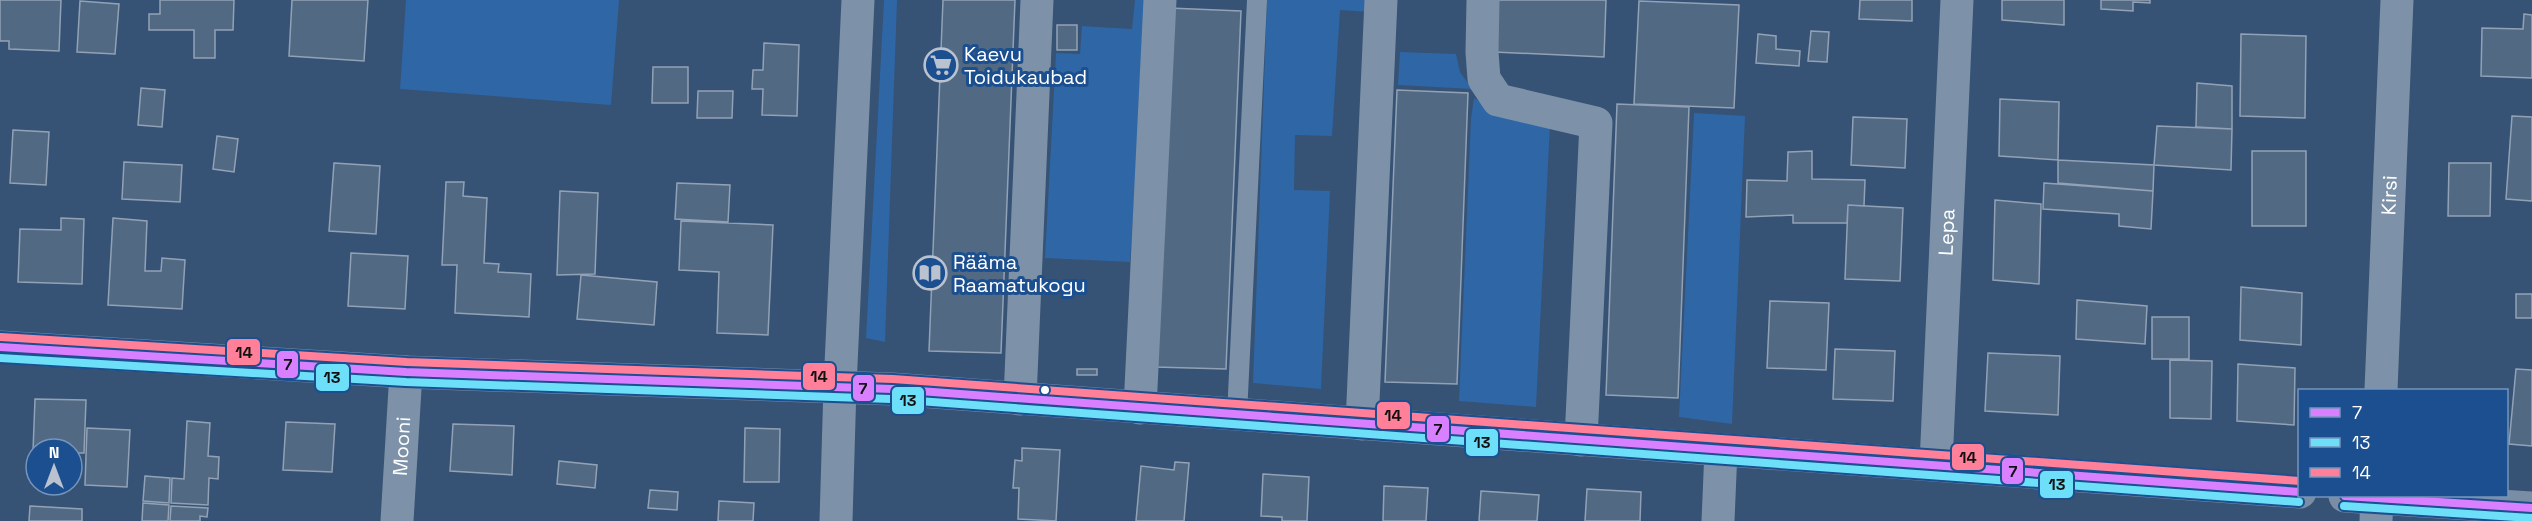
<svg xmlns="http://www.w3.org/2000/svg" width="2532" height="521" font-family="'Space Grotesk',sans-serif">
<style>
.green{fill:#2f66a5}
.building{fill:#526984;stroke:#92a2b6;stroke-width:1.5}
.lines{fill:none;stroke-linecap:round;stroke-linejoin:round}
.lane{stroke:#7d92a8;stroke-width:20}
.street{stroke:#7d92a8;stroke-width:33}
.secondary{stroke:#798da4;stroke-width:33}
.bus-1-casing{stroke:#1b4f8f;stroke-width:12}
.bus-2-casing{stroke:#1b4f8f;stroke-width:12}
.bus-3-casing{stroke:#1b4f8f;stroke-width:12}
.bus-1{stroke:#d880ff;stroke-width:8}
.bus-2{stroke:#6ddff8;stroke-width:8}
.bus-3{stroke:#ff8098;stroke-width:8}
.bus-dot{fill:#fff;stroke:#1b4f8f;stroke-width:2}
.labels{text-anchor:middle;stroke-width:6;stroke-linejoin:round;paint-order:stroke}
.poi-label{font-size:20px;fill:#fff;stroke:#1b4f8f;text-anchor:start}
.street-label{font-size:20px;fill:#fff;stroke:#1b4f8f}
.line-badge{stroke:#1b4f8f;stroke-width:2}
.pale-badge-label{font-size:16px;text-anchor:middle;font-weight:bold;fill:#111}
</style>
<rect width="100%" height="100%" fill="#365274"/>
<!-- green -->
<path class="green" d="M406,0H619L611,105L400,89Z
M884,0H897L885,342L866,338Z
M1135,0H1147L1130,262L1045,258L1056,53L1080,54L1082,26L1132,29Z
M1267,0H1367L1369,12L1340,10L1332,136L1295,135L1294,190L1330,191L1321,389L1253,383Z
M1400,52L1456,54L1460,72L1472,89L1398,85Z
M1474,98L1500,113L1550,124L1536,407L1459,401L1471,119Z
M1694,113L1745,116L1732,424L1679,417Z"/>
<!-- building -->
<path class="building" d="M0,0H61L59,51L9,49V41H0Z
M160,0H234L233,30H215V58H194V30H149V14H160Z
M292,0H368L364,61L289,56Z
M943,0H1015L1001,353L929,351Z
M1496,0H1606L1604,57L1494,52Z
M1860,0H1912V21L1859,19Z
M2002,0H2064V25L2002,20Z
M2101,0H2150V3L2133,2V11L2101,9Z
M80,1L119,4L115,54L77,52Z
M1639,1L1739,5L1734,108L1634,104Z
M1169,8L1241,11L1226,369L1155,367Z
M2524,14L2532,15V78L2481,76L2482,28L2523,29Z
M1057,25H1077V50H1057Z
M1811,31L1829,32L1827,62L1808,61Z
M1758,34L1776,36V49L1800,51L1799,66L1756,63Z
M2241,34L2306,36L2305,118L2240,116Z
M764,43L799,45L797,116L762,115L763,89H752L753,70H763Z
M653,67H688V103H652Z
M2197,83L2232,86V129L2196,127Z
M141,88L165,90L162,127L138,125Z
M1397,90L1468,93L1457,384L1385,382Z
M698,91H733L732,118H697Z
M2000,99L2059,102L2058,160L1999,156Z
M1617,104L1689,107L1678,398L1606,395Z
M2512,116L2532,117V201L2506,199Z
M1853,117L1907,119L1905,168L1851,165Z
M2157,126L2232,129L2231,170L2154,165Z
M13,130L49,132L46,185L10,183Z
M217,136L238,139L234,172L213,169Z
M1812,151V179L1865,180L1864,206L1848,205L1847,223H1793V215L1746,217L1747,180L1787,181L1788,152Z
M2252,151H2306V226H2252Z
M2058,160L2154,165L2153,191L2058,183Z
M124,162L182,165L180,202L122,199Z
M334,163L380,166L376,234L329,231Z
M2449,163H2491L2490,216H2448Z
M446,182H464L463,196L487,198L484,263L499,264L498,272L531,274L529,317L455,313L457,265H442Z
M677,183L730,185L728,222L675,219Z
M2044,183L2153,191L2151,229L2119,226V214L2043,209Z
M560,191L598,193L595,274L557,275Z
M1995,200L2041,204L2039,284L1993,280Z
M1848,205L1903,208L1900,281L1845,279Z
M61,218L84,219L82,284L18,282L20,229L61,230Z
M113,218L147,221L145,271H161L162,258L185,260L182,309L108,305Z
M681,221L773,225L768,335L717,333L719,272L679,270Z
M351,253L408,256L405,309L348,306Z
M581,275L657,282L654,325L577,319Z
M2241,287L2302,293L2301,345L2240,340Z
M2516,294H2532V318H2516Z
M2077,300L2147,306L2145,344L2076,339Z
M1770,301L1829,303L1826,370L1767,368Z
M2152,317H2189V359H2152Z
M1835,349L1895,351L1893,401L1833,399Z
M1988,353L2060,356L2058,415L1985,411Z
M2170,360L2212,361L2211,419L2170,418Z
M2238,364L2295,368L2294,425L2237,421Z
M1077,369H1097V375H1077Z
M2516,369L2532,370V446L2509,444Z
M35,399L86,400L84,453H72V449H36V452L33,451Z
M187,421L210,423L208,456L219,457L218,479L209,478L208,505L171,503L172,478L184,479Z
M286,422L335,424L332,472L283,470Z
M453,424L514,426L512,475L450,471Z
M87,428L130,430L127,487L85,485Z
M745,428L780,429L779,482H744Z
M1022,448L1060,450L1056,521L1018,519L1019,488H1013L1015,460L1022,461Z
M559,461L597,465L595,488L557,484Z
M1175,462L1189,463L1184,521H1136L1141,466L1174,470Z
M1263,474L1309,477L1307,521H1282V517L1261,516Z
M145,476L170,478L169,503L143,501Z
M1384,486L1428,488L1426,521H1383Z
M1587,489L1641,492L1640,521H1585Z
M650,490L678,492L677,510L648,508Z
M1481,491L1539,495L1537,521H1479Z
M719,501L754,503L753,521H718Z
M143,503L169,505L168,521H142Z
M30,506L82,509V521H29Z
M171,506L208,508L207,517L200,516V521H170Z"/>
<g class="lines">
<!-- lane -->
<path class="lane" d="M1237,415L1257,0"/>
<!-- street -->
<g class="street">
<path d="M1483,0L1482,52L1484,79L1498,100L1596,123L1581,440"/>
<path id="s1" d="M2381,390L2397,0"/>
<path d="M1020,399L1037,0"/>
<path d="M1140,408L1160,0"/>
<path d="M1362,424L1381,0"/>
<path id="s2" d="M1936,464L1957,0"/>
<path id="s3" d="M397,521L406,372"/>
<path d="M836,521L840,386L858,0"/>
<path d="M1718,521L1721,450"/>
<path d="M2376,521L2377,496"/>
</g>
<!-- secondary -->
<path class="secondary" d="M0,347L406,372L892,389L2300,492
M2345,496L2532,508"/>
<!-- bus-1 casing -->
<g class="bus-1-casing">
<path id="bus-1" d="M0,347L406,372L892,389L2300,492
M2345,496L2532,508"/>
</g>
<!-- bus-2 casing -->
<g class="bus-2-casing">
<path id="bus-2" d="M0,358L406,382L891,399L2299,502
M2344,506L2531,518"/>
</g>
<!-- bus-3 casing -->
<g class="bus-3-casing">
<path id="bus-3" d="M1,337L407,362L893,379L2300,481"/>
</g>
<!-- bus-1 -->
<use href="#bus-1" class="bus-1"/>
<!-- bus-2 -->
<use href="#bus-2" class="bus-2"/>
<!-- bus-3 -->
<use href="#bus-3" class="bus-3"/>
</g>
<!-- icons -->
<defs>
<g id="supermarket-ring" transform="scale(1.725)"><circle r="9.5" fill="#1b4f8f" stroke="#b9c2ce" stroke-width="1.5"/><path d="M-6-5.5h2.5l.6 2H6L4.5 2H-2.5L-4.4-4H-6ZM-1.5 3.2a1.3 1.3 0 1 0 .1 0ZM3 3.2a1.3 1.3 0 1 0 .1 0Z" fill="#b9c2ce"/></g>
<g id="library-ring" transform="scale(1.725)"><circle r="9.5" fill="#1b4f8f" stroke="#b9c2ce" stroke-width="1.5"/><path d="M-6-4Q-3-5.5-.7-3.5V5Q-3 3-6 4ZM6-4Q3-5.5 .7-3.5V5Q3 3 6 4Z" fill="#b9c2ce"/></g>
</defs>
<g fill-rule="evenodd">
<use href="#supermarket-ring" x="941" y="65"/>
<use href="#library-ring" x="930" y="273"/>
</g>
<!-- markers -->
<circle class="bus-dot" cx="1045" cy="390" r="5"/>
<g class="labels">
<!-- poi labels -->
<g class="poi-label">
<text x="964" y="61">Kaevu<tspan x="964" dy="23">Toidukaubad</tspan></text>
<text x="953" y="269">Rääma<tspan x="953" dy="23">Raamatukogu</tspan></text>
</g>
<!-- street labels -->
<g class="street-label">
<text dy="7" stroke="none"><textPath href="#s1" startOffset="195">Kirsi</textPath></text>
<text dy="7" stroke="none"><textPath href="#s2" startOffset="232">Lepa</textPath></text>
<text dy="7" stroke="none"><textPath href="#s3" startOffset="75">Mooni</textPath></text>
</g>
</g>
<g class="line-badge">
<rect x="226" y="338" width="35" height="28" rx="6" fill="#ff8098"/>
<rect x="276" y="350" width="23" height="29" rx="6" fill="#d880ff"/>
<rect x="802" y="362" width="34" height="29" rx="6" fill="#ff8098"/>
<rect x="315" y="363" width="35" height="29" rx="6" fill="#6ddff8"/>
<rect x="852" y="374" width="23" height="28" rx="6" fill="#d880ff"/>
<rect x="891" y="386" width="34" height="29" rx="6" fill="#6ddff8"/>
<rect x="1376" y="401" width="35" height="29" rx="6" fill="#ff8098"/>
<rect x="1426" y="415" width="24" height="28" rx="6" fill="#d880ff"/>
<rect x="1465" y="428" width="34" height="29" rx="6" fill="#6ddff8"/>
<rect x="1951" y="443" width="34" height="28" rx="6" fill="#ff8098"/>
<rect x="2001" y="457" width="23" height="28" rx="6" fill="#d880ff"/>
<rect x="2039" y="470" width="35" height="29" rx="6" fill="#6ddff8"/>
</g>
<g class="pale-badge-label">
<text x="244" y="358">14</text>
<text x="288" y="370">7</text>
<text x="819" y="382">14</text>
<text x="332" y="383">13</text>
<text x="863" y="394">7</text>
<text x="908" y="406">13</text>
<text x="1393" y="421">14</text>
<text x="1438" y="435">7</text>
<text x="1482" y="448">13</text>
<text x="1968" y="463">14</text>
<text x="2013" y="477">7</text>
<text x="2057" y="490">13</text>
</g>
<!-- legend -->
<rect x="2298" y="389" width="210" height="108" fill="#1b4f8f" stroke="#7695bc" stroke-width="1.5"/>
<rect x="2310" y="408" width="30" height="9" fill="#d880ff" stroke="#7695bc" stroke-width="1.5"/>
<text x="2352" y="419" font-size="18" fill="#ffffff">7</text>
<rect x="2310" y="438" width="30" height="9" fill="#6ddff8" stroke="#7695bc" stroke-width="1.5"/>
<text x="2352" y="449" font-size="18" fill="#ffffff">13</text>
<rect x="2310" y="468" width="30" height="9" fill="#ff8098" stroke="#7695bc" stroke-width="1.5"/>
<text x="2352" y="479" font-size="18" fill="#ffffff">14</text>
<!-- north arrow -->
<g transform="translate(54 467)"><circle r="28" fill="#1b4f8f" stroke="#7695bc" stroke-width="1.5"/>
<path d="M0-4.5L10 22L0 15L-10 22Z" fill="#b9c2ce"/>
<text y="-9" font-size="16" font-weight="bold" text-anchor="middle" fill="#ffffff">N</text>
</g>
</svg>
